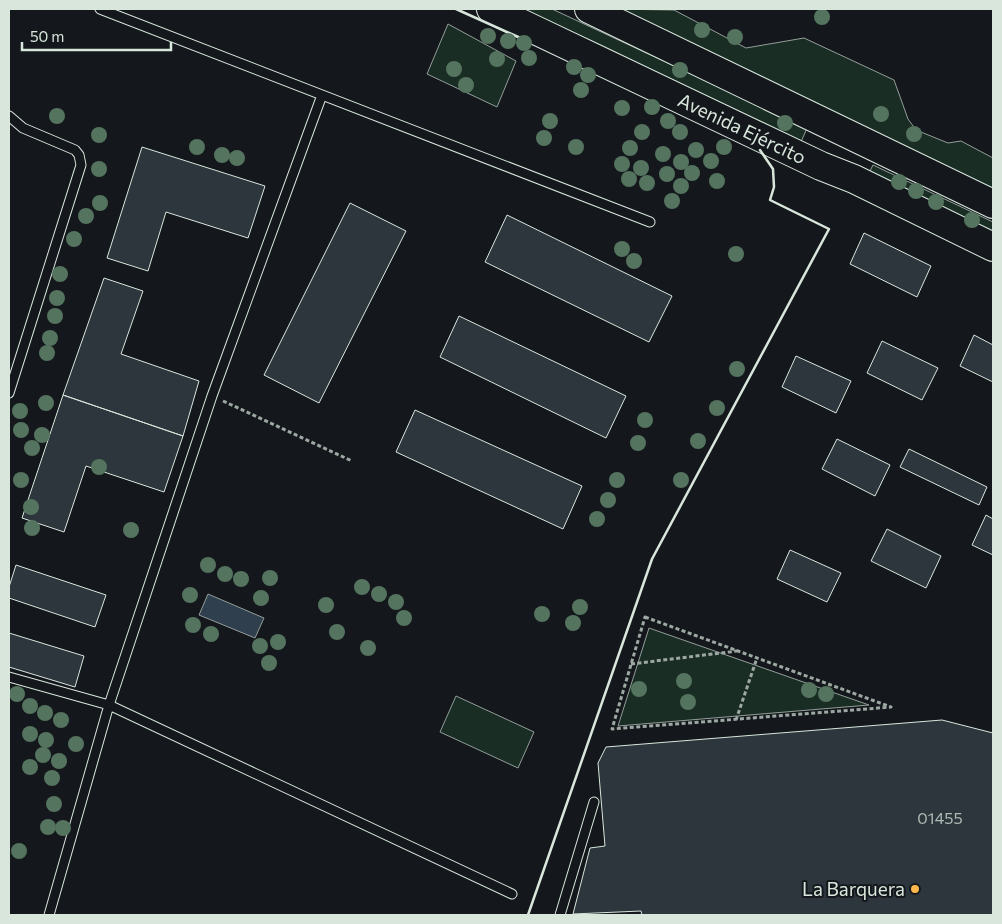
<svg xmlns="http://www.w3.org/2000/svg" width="1002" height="924" font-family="Commissioner,sans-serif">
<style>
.green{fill:#1a2d24;stroke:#939e99}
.water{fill:#2f3f4d;stroke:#939e99}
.building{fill:#2c363c;stroke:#d8e6dc}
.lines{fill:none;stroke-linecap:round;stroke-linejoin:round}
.lane-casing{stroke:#d8e6dc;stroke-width:11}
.highway-casing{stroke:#d8e6dc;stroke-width:30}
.path{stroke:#9da8a2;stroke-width:3;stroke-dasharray:4 2.5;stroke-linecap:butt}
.lane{stroke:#14181c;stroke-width:9}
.highway{stroke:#14181c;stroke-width:28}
.wall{stroke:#d8e6dc;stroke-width:2.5}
.tree{fill:#55745f}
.poi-dot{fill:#ffb74d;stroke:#14181c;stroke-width:2}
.labels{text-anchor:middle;stroke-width:4;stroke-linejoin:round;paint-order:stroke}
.number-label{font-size:16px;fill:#adbab4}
.street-label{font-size:19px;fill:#d8e6dc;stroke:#14181c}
.poi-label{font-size:19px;fill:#d8e6dc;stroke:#14181c;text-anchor:end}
</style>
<rect width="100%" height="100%" fill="#14181c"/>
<!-- green -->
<path class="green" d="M522,9H552L807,128L801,142L603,46Z
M609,9L674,10L746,48L804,38L894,80L908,119L916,130L948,143L961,141L993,158V194Z
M448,24L516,61L497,107L427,74Z
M873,165L993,222V236L867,177Z
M649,628L869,705L618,726Z
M456,696L534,732L518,768L440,732Z"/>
<!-- water -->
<path class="water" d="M208,594L264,618L255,638L199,615Z"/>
<!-- building -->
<path class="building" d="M142,147L265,186L248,238L166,212L148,271L107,258Z
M350,203L406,231L319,403L264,375Z
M507,215L672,296L649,342L485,262Z
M864,233L931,266L917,297L850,264Z
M104,278L143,291L121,354L199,381L183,436L63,395Z
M459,316L626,396L606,438L440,357Z
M974,335L993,345V382L960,366Z
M882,341L938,368L922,400L867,373Z
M796,356L851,381L836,413L782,387Z
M63,395L183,436L164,492L86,466L64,532L22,518Z
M415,410L582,486L563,529L396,452Z
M837,439L890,465L875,496L822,469Z
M909,449L987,487L979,505L900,467Z
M986,515L993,519V555L972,545Z
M887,529L941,556L926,588L871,561Z
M790,550L841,573L827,602L777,579Z
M16,565L106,595L95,627L9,598V587Z
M9,633L84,656L75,687L9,667Z
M942,720L993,733V915H642L641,911L573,914L590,848L605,846L598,763L606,747Z"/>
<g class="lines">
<!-- lane casing -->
<g class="lane-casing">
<path id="lane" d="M100,9L650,222
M9,116L23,128L75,150L79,155L81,165L9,393
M9,677L109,705L512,894
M49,915L109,705L212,396L322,95
M560,915L594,802"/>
</g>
<!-- highway casing -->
<g class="highway-casing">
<g id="highway">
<path id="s1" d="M491,9L821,166L854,179L993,247"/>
<path d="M589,9L993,204"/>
</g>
</g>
<!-- path -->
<path class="path" d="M223,401L352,461
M645,617L891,707L612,729Z
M631,664L737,651
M736,720L757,658"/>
<!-- lane -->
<use href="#lane" class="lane"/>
<!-- highway -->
<use href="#highway" class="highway"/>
<!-- wall -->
<path class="wall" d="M456,9L525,40
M528,915L652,559L829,229L770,200L774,187L773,169L760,150"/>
</g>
<!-- trees -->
<g class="tree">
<circle cx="822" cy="17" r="8"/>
<circle cx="702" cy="30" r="8"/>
<circle cx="488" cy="36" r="8"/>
<circle cx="735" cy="37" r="8"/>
<circle cx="508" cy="41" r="8"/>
<circle cx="524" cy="43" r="8"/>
<circle cx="529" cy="58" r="8"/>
<circle cx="497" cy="59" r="8"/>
<circle cx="574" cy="67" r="8"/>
<circle cx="454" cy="69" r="8"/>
<circle cx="680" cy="70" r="8"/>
<circle cx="588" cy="75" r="8"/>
<circle cx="466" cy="85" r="8"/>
<circle cx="581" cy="90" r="8"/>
<circle cx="652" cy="107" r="8"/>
<circle cx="622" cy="108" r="8"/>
<circle cx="881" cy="114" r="8"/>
<circle cx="57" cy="116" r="8"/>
<circle cx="550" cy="121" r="8"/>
<circle cx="668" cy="121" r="8"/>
<circle cx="785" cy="123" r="8"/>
<circle cx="642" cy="132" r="8"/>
<circle cx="680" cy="132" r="8"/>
<circle cx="914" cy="134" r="8"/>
<circle cx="99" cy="135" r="8"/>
<circle cx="544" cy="138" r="8"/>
<circle cx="197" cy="147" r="8"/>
<circle cx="576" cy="147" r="8"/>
<circle cx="724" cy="147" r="8"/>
<circle cx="630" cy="148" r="8"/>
<circle cx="696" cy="150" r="8"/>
<circle cx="663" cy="154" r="8"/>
<circle cx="222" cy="155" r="8"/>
<circle cx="237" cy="158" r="8"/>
<circle cx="711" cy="161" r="8"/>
<circle cx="681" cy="162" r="8"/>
<circle cx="622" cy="164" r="8"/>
<circle cx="641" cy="168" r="8"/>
<circle cx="99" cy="169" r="8"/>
<circle cx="692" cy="173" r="8"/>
<circle cx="667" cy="174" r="8"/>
<circle cx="629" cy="179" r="8"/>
<circle cx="717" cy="181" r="8"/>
<circle cx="899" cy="182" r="8"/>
<circle cx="647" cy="183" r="8"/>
<circle cx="681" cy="186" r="8"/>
<circle cx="916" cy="191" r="8"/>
<circle cx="672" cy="201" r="8"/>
<circle cx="936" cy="202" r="8"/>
<circle cx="100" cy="203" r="8"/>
<circle cx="86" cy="216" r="8"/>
<circle cx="972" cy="220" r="8"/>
<circle cx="74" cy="239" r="8"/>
<circle cx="622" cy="249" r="8"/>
<circle cx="736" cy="254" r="8"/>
<circle cx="634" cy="261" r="8"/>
<circle cx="60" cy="274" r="8"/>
<circle cx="57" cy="298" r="8"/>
<circle cx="55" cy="316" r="8"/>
<circle cx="50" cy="338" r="8"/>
<circle cx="47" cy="353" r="8"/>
<circle cx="737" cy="369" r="8"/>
<circle cx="46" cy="403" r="8"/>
<circle cx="717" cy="408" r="8"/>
<circle cx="20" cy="411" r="8"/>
<circle cx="645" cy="420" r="8"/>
<circle cx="21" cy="430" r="8"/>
<circle cx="42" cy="435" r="8"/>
<circle cx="698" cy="441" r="8"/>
<circle cx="638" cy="443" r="8"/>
<circle cx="32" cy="448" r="8"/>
<circle cx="99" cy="467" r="8"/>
<circle cx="21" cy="480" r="8"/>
<circle cx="617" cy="480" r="8"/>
<circle cx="681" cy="480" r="8"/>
<circle cx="608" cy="500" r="8"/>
<circle cx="31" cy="507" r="8"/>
<circle cx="597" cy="519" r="8"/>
<circle cx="32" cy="528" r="8"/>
<circle cx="131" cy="530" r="8"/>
<circle cx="208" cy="565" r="8"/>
<circle cx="225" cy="574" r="8"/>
<circle cx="270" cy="578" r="8"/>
<circle cx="241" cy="579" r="8"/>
<circle cx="362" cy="587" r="8"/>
<circle cx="379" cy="594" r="8"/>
<circle cx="190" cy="595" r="8"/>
<circle cx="261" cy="598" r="8"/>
<circle cx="396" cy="602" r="8"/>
<circle cx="326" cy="605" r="8"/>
<circle cx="580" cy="607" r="8"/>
<circle cx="542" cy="614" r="8"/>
<circle cx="404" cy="618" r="8"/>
<circle cx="573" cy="623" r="8"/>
<circle cx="193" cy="625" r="8"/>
<circle cx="337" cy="632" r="8"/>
<circle cx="211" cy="634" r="8"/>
<circle cx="278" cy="642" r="8"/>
<circle cx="260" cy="646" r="8"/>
<circle cx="368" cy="648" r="8"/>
<circle cx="269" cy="663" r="8"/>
<circle cx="684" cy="681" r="8"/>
<circle cx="639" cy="689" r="8"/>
<circle cx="809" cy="690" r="8"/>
<circle cx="17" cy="694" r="8"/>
<circle cx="826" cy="694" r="8"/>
<circle cx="688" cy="702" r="8"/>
<circle cx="30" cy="706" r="8"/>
<circle cx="45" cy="713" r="8"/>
<circle cx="61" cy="720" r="8"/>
<circle cx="30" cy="734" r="8"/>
<circle cx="46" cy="740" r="8"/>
<circle cx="76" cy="744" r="8"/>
<circle cx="43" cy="755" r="8"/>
<circle cx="59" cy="761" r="8"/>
<circle cx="30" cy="767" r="8"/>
<circle cx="52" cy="778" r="8"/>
<circle cx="54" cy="804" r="8"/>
<circle cx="48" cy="827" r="8"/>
<circle cx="63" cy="828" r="8"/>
<circle cx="19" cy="851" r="8"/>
</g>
<!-- markers -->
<circle class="poi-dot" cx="915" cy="889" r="5"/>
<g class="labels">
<!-- number labels -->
<g class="number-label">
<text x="940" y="824">01455</text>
</g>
<!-- street labels -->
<g class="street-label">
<text dy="7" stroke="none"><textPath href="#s1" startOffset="278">Avenida Ejército</textPath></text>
</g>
<!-- poi labels -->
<g class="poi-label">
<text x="905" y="896">La Barquera</text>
</g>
</g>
<!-- border -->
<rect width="1002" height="924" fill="none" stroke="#d8e6dc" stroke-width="20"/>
<!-- scale -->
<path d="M22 42v8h149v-8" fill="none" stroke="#d8e6dc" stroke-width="2.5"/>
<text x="30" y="42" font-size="15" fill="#d8e6dc" stroke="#14181c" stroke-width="4" paint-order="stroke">50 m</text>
</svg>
